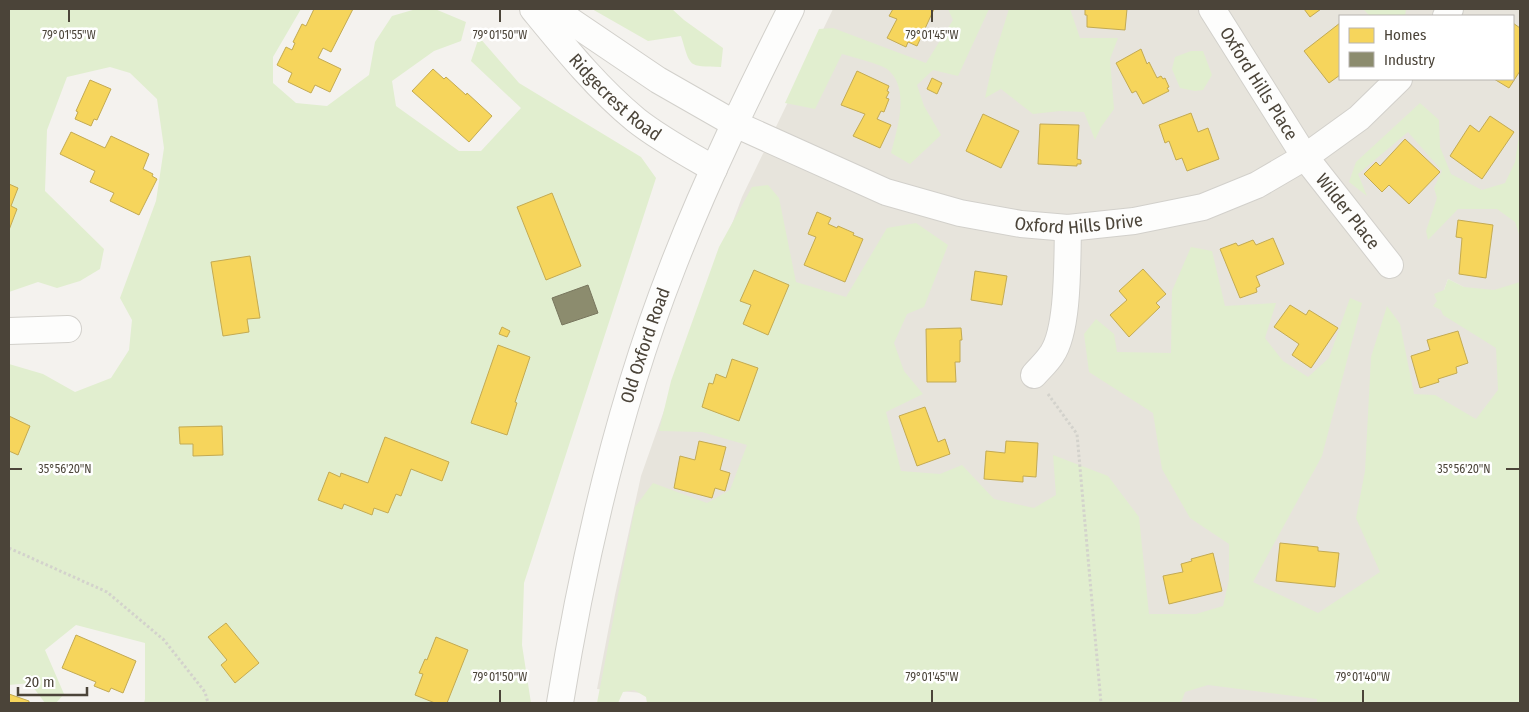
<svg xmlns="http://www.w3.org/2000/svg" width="1529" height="712" font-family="'Fira Sans Condensed',sans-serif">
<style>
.residential{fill:#e7e4dc;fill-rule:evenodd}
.green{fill:#e1eecf}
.homes{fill:#f6d55c;stroke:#c3aa52}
.industry{fill:#8c8c6e;stroke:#78765e}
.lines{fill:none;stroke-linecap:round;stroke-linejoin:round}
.street-casing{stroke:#d2d0cb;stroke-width:28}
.path{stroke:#d3d2cc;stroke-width:3;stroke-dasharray:2.5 2.5;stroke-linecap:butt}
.street{stroke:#fdfdfc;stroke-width:26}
.ticks{fill:none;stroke:#4b4439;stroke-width:2}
.labels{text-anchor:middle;stroke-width:5;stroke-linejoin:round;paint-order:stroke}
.street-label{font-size:18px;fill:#4b4439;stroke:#fff}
.ticks-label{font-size:12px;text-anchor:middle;fill:#4b4439;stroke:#fff;stroke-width:5;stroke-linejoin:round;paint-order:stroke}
</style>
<rect width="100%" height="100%" fill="#f4f2ee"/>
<!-- residential -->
<path class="residential" d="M833,9H1520V316L1448,279L1443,293L1520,353L1351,703H733V701L597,689L615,595L641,476L684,354L742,197ZM1340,16H1513V79H1340Z"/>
<!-- green -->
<path class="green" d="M9,9H301L273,57V83L296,103L327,106L369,75L375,42L392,16L416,9H435L466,22L461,41L434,51L392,81L396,106L459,151H481L521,108L471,61L479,37L519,83L641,157L656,178L524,583L522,645L531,703H144L145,699V643L76,625L45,650L64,694L56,703H45L30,683L9,685V364L43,374L75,392L111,378L129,350L132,320L120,298L156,201L164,148L157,99L130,73L110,67L67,77L47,130L45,191L104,249L100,269L80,281L57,288L38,282L9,292Z
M592,9H672L684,20L723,48L721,67C687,66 691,68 681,36L648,41Z
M948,9H989L958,76L933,70L917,85L924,106L941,135L910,164L891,153C897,129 911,88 887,69C880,64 852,57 842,54L815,109L785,103L819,29L833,28L926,63L953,20Z
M1009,9H1070L1080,38H1118L1110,59L1114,109L1101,127L1095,140L1084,112L1060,111L1033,114L1001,89L985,98L994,57Z
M1363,9H1406L1405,16H1370Z
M1191,51H1203L1212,75L1203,90L1195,91L1180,88L1172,69L1175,57Z
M1420,103L1439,120L1440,147L1451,174L1482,190L1505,183L1515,162L1520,130V237L1515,222L1497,209H1458L1428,240L1426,231L1437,198L1434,188L1442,171L1408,132L1358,174L1367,196L1349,182L1356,162Z
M768,185L779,198L796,282L846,297L887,228L916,223L948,245L924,307L907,314L894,343L904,371L923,394L886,412L901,471L940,474L962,465L994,499L1034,508L1056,495L1053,455L1108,476L1139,517L1149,614H1196L1223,606L1229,580V544L1190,518L1162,469L1153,413L1089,372L1084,334L1096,319L1114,334L1117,352L1171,353L1172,291L1191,247L1212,251L1225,306L1276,303L1265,338L1283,361L1308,377L1329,358L1350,298L1362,303L1322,456L1253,582L1318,613L1380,572L1356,518L1365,471L1371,357L1387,306L1400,324L1414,394L1435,395L1476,419L1498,390L1496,348L1443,315L1441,310L1433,306L1437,301L1434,294L1444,290L1448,279L1464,287L1494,290L1520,282V703H1317V699L1208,685L1185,692L1181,703H647L646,697L634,690L623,692L618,703H597L635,507L653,483L707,503L730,490L747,445L702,432L659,431L671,381L719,247L752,187Z"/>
<!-- homes -->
<path class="homes" d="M314,9H353L331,52L323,48L318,58L341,69L330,92L315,85L311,93L288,82L292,73L277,65L286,47L292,50L295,43L293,42L302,24L306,26Z
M893,9H934L917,46L908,42L906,47L887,38L897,19L889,16Z
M1085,9H1127L1125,30L1087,27V15H1085Z
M1304,9H1321L1310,17Z
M1340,23V75L1329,83L1304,51Z
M1513,23L1520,28V71L1509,88L1494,79H1513Z
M1141,49L1147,64L1149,62L1157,78L1161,76L1163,79L1165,78L1169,87L1167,88L1169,91L1143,104L1136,91L1132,93L1116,63Z
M433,69L444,79L446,77L466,95L467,93L492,116L469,142L412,91Z
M857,71L889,86L887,91L889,92L886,98L889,99L884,112L881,111L877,119L891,125L880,148L853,136L865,114L841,105Z
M932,78L942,83L937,94L927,89Z
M90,80L111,89L97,120L94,119L91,126L75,119L78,112L76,111Z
M1191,113L1198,132L1208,128L1219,159L1187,171L1182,158L1176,160L1169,141L1165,143L1159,125Z
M983,114L1019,131L1001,168L966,151Z
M1490,116L1514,132L1482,179L1450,156L1470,125L1479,132Z
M1040,124L1079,125L1077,159L1081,160V164H1077V166L1038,164Z
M71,132L105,148L111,136L149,154L143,169L153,174L152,176L157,179L139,215L110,201L114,193L90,182L95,171L60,154Z
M1405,139L1440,172L1409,204L1389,185L1382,192L1364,174L1376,162L1380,166Z
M9,184L18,188L11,206L17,209L9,230Z
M552,193L581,266L546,280L517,207Z
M817,212L831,218L828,224L837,228L838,226L854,233L853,235L863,239L845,282L804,265L816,237L808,234Z
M1458,220L1493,225L1486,278L1459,274L1462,238L1456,237Z
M1273,238L1284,264L1256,276L1260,286L1256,288L1257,292L1240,298L1220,249L1236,243L1238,246L1253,240L1256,245Z
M250,256L260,318L247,319L249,332L223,336L211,262Z
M1143,269L1166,294L1156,303L1160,307L1129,337L1110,315L1127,300L1119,291Z
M754,270L789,285L768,335L743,324L751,305L740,301Z
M975,271L1007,276L1002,305L971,300Z
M1290,305L1306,315L1309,310L1338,328L1311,368L1292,355L1299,344L1274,327Z
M502,327L510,331L507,337L499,334Z
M961,328L962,340H960V362H955L956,382H927L926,329Z
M1458,331L1468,363L1456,367L1457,373L1438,379L1439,382L1420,388L1411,356L1430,350L1427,340Z
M498,345L530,357L515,402L517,403L507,435L471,423Z
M732,359L758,368L739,421L702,407L709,383L713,384L716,374L726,378Z
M925,407L938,442L945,439L950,454L917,466L899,416Z
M9,416L30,426L18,455L9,451Z
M222,426L223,455L193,456V444H180L179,427Z
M385,437L449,462L442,481L411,469L401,496L396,494L388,513L374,508L372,515L344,504L342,509L318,500L329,472L340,477L341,473L368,483Z
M699,441L726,447L720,470L730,473L725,491L715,488L712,498L674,488L680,456L695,460Z
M1006,441L1038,443L1036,477L1023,476V482L984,479L986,451L1005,453Z
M1280,543L1318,547V551L1339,553L1335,587L1276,581Z
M1213,553L1222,591L1169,604L1163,576L1183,572L1181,564L1192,561L1191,559Z
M226,623L259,663L235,683L221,665L227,660L208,637Z
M76,635L136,661L123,693L111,688L109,692L94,686L96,682L62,668Z
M436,637L468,650L447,703H435L415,695L423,674L419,673L425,659L427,660Z
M9,694L29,701V703H9Z"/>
<!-- industry -->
<path class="industry" d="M588,285L598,313L562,325L552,298Z"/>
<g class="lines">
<!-- street casing -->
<g class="street-casing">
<g id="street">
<path id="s1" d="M533,9C565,48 597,88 636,120C660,139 688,154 714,169"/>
<path id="s2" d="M553,9L658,80L735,124L886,192L960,213L1021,224L1068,228L1134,221L1203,207L1257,185L1305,157L1359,118L1399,79"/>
<path id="s3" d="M1212,9L1305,157L1390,265"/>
<path d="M1446,16L1450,9"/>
<path d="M9,331L68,329"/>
<path d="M1034,375C1040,368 1047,362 1052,354C1069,329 1067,260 1068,228"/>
<path id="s4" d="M560,703C584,555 618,406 673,266C707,178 749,93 791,9"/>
</g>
</g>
<!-- path -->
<path class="path" d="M1048,394L1077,434L1101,703
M9,548L107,592L164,640L205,692L208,703"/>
<!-- street -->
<use href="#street" class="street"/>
</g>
<!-- ticks -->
<path class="ticks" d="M69,10V22M500,10V22M932,10V22M10,469H22M1506,469H1519M500,690V702M932,690V702M1363,690V702"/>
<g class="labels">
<!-- street labels -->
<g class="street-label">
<text dy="6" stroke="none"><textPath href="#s3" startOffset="88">Oxford Hills Place</textPath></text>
<text dy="6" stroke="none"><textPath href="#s1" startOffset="121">Ridgecrest Road</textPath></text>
<text dy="6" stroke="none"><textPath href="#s3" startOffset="244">Wilder Place</textPath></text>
<text dy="6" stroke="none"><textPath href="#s2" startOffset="578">Oxford Hills Drive</textPath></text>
<text dy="6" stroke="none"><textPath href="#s4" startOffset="368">Old Oxford Road</textPath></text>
</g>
</g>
<g class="ticks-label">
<text x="69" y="39">79°01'55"W</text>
<text x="500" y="39">79°01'50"W</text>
<text x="932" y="39">79°01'45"W</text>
<text x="65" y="473">35°56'20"N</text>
<text x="1464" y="473">35°56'20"N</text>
<text x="500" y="681">79°01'50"W</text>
<text x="932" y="681">79°01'45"W</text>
<text x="1363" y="681">79°01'40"W</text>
</g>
<!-- border -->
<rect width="1529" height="712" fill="none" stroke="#4b4439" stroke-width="20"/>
<!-- legend -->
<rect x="1339" y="15" width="175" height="65" fill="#ffffff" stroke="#b7b4b0"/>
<rect x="1349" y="28" width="25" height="15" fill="#f6d55c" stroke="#b7b4b0"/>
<text x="1384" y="40" font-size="15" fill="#4b4439">Homes</text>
<rect x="1349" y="52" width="25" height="15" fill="#8c8c6e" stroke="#b7b4b0"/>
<text x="1384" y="65" font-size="15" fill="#4b4439">Industry</text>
<!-- scale -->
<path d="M18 687v8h69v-8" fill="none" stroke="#4b4439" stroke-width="2.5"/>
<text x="25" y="687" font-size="15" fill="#4b4439" stroke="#ffffff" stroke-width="4" paint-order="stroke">20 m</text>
</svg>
